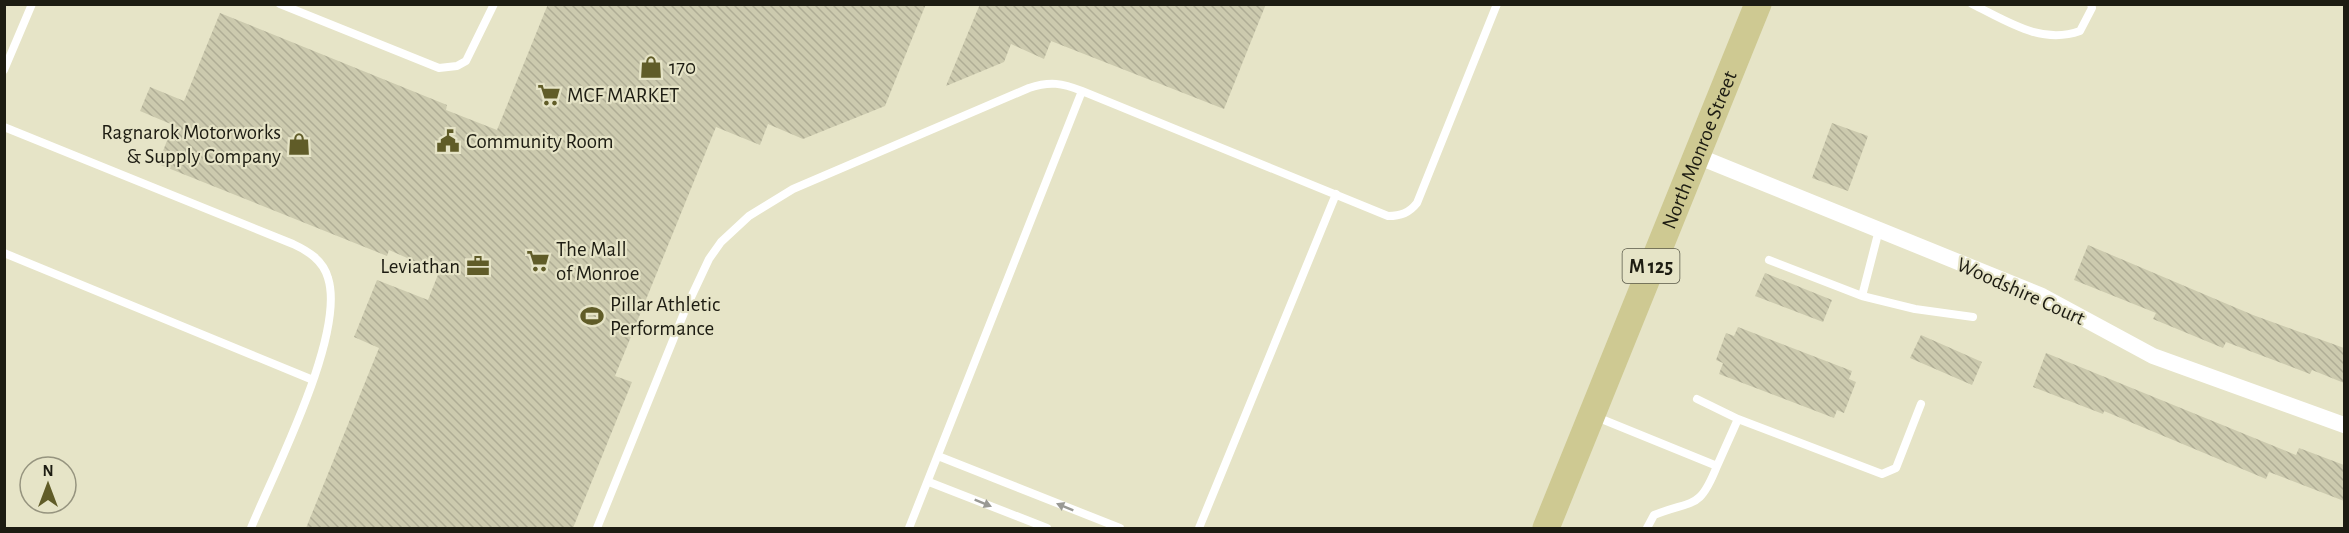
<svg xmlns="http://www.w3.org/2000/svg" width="2349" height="533" font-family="'Alegreya Sans',sans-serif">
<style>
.building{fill:url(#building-back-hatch)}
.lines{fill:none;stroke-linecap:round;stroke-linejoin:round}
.lane{stroke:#fff;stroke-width:8}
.street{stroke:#fff;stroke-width:16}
.primary{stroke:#cec992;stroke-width:27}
.oneway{fill:#999994}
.labels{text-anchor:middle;stroke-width:4.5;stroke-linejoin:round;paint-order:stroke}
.shield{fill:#e6e4c7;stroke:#595848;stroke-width:1.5}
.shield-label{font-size:20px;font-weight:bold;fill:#1d1c12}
.poi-label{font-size:21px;fill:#1d1c12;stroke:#e6e4c7;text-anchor:start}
.street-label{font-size:21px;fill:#1d1c12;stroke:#e6e4c7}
</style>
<defs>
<pattern id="building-back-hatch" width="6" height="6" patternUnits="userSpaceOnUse" patternTransform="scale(1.5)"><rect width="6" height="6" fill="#cccaae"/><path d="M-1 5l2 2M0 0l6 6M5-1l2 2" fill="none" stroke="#afad95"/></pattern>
</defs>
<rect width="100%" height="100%" fill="#e6e4c7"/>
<!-- building -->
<path class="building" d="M548,4H926L885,106L803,139L768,124L760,145L716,127L615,376L632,382L573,528H306L379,348L354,337L377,280L428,300L439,272L389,250L387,256L158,164L173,125L140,111L150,87L184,101L220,13L447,105L446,110L497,130Z
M980,4H1266L1224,109L1051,41L1044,59L1011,44L1004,62L946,86Z
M1832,123L1868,136L1848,191L1812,178Z
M2088,245L2253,315L2344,348V383L2312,370L2310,374L2226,342L2223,348L2153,319L2156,313L2074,280Z
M1765,273L1832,300L1823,322L1755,296Z
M1738,327L1852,371L1849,379L1856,382L1844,413L1837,410L1834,418L1719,374L1723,363L1716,360L1726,333L1734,336Z
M1921,335L1982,362L1972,385L1910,358Z
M2046,353L2296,455L2299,448L2344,465V501L2269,472L2266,479L2104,411L2103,414L2033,387Z"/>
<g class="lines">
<!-- lane -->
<path class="lane" d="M280,4L439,68L457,66L466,61L494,4
M1972,4C2007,21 2041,45 2080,31L2092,8L2091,4
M4,70L32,4
M4,127L293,244C308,251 323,260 328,278C346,334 274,472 251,528
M1879,230L1862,296L1915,309L1973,317
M4,253L313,380
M1769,260L1862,296
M1697,399L1738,419L1882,474L1896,468L1921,404
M1594,416L1717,466L1738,419
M938,456L1120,528
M929,482L1047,528
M597,528L686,308L709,259L721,242L749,216L793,189L1029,88C1050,81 1062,83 1082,91L1388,216C1401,216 1409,213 1417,203L1497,4
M909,528L1082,91
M1199,528L1336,194
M1647,528L1654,515C1694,499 1699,511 1717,466"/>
<!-- street -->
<path class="street" d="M1697,156L2042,296L2153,356L2344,425"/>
<!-- primary -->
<path class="primary" id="s1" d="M1546,528L1758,4"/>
</g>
<!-- one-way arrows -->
<defs><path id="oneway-solid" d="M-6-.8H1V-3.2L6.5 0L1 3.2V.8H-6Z" transform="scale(1.5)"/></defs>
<g class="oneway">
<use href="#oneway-solid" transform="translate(983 503) rotate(22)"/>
<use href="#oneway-solid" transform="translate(1065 507) rotate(-158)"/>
</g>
<!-- icons -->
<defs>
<g id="shop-bare" transform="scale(1.8)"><path d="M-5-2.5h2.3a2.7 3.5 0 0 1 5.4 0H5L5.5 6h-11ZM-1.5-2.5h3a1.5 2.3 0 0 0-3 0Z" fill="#605c28" stroke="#e6e4c7" stroke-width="2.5" paint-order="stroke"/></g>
<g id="supermarket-bare" transform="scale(1.8)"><path d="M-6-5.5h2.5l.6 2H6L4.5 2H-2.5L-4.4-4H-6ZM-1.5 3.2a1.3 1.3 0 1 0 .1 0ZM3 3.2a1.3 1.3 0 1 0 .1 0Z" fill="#605c28" stroke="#e6e4c7" stroke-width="2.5" paint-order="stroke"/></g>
<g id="civic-bare" transform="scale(1.8)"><path d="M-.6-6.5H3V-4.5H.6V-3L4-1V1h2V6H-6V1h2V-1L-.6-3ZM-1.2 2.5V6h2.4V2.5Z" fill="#605c28" stroke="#e6e4c7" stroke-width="2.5" paint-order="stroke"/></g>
<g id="office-bare" transform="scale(1.8)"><path d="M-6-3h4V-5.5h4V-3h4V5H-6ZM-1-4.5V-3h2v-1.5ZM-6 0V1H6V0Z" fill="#605c28" stroke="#e6e4c7" stroke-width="2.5" paint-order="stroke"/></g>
<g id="stadium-bare" transform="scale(1.8)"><path d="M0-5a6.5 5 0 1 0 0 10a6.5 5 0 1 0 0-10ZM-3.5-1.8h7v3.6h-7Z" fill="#605c28" stroke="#e6e4c7" stroke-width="2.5" paint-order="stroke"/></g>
</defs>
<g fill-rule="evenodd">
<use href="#shop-bare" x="651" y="67"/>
<use href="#supermarket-bare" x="549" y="95"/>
<use href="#civic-bare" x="448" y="141"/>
<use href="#shop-bare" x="299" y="144"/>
<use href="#supermarket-bare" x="538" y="261"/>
<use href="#office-bare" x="478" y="266"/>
<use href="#stadium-bare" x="592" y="316"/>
</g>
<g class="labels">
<!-- shield labels -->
<rect class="shield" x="1622.5" y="249" width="57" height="34" rx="4.5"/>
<g class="shield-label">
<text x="1651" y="273">M 125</text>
</g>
<!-- poi labels -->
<g class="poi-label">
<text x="669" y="74">170</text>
<text x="567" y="102">MCF MARKET</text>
<text x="281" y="139" text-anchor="end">Ragnarok Motorworks<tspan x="281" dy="24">&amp; Supply Company</tspan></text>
<text x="466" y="148">Community Room</text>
<text x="556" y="256">The Mall<tspan x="556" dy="24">of Monroe</tspan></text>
<text x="460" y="273" text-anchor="end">Leviathan</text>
<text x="610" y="311">Pillar Athletic<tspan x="610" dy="24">Performance</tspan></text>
</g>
<!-- street labels -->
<g class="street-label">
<text dy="7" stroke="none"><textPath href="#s1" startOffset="408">North Monroe Street</textPath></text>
<text transform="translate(2021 291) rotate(24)" y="7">Woodshire Court</text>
</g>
</g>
<!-- border -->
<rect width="2349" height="533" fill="none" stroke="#1d1c12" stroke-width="12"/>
<!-- north arrow -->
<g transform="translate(48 485)"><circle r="28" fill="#e6e4c7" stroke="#96947f" stroke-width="1.5"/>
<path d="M0-4.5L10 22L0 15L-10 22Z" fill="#605c28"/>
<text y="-9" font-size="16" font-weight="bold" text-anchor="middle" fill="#1d1c12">N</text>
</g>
</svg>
